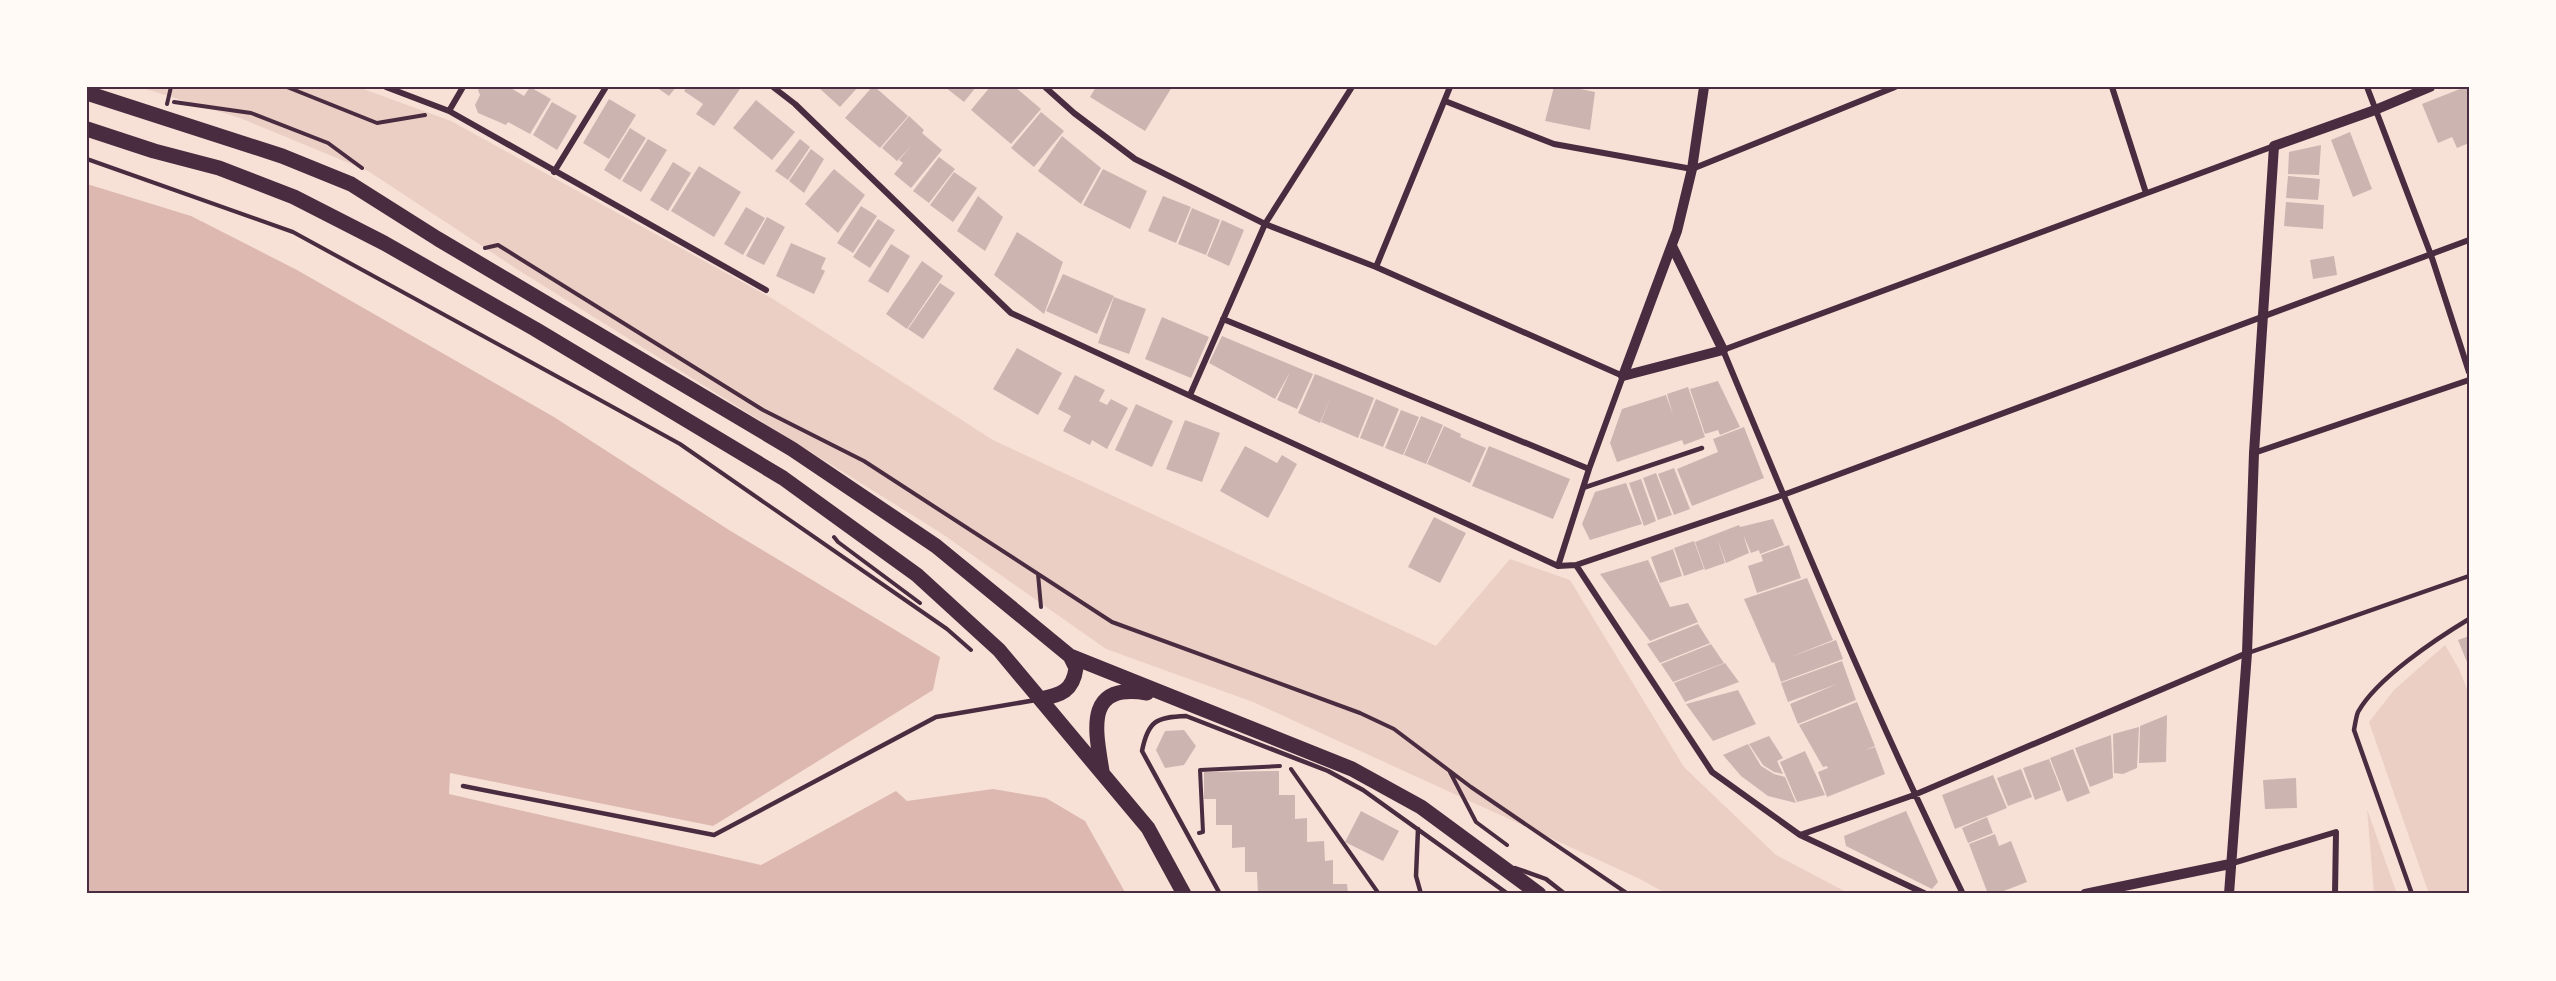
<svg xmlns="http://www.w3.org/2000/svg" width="2556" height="981" font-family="Roboto,sans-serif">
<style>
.green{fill:#ebcfc5}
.water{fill:#dcb8b0}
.building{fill:#ccb4b1}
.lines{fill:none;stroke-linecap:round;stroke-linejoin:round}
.path{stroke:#4a2c40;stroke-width:4}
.service{stroke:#4a2c40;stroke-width:4.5}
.minor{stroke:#4a2c40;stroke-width:6}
.tertiary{stroke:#4a2c40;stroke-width:10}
.primary{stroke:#4a2c40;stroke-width:15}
.neatline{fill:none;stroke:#4a2c40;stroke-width:2}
</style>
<rect width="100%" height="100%" fill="#f7e1d7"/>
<!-- green -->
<path class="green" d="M139,87H358L451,121L773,299L993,440L1436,646L1510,559L1570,580L1684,767L1776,855L1850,894H1667L1638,878L1253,702L1106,649L941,533L523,273L368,171L240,118Z
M2445,645L2459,669L2469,694V894H2429L2369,722L2394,690Z
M2367,809L2397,894H2374Z"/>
<!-- water -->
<path class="water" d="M87,184L191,216L297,270L554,417L729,530L940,657L933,690L713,826L450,773L449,794L761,865L896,791L907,801L993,789L1046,798L1085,821L1126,894H87Z"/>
<!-- building -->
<path class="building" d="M480,87H509L524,96L530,87L551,99L530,134L508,122L506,125L478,113L475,105L480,95L478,90Z
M656,87H676L669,96Z
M687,87H736L740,89L714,126L696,114L703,104L684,91Z
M818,87H858L840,107Z
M872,87H875L908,116L880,148L845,118Z
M945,87H976L964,102Z
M990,87H1015L1041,109L1011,144L971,110Z
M1096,87H1172L1145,131L1090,97Z
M1554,87H1570L1595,92L1590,130L1545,121Z
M2465,87H2469V143L2457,148L2452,137L2438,143L2422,104Z
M609,99L636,115L609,159L583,143Z
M756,100L795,132L772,160L733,128Z
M552,102L577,116L557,150L533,135Z
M1041,112L1064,131L1034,167L1011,148Z
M909,116L924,130L922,133L942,150L911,188L894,174L903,163L899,160L913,144L897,161L882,148Z
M630,128L646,138L620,180L604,170Z
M2350,132L2372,189L2353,197L2331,140Z
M1062,136L1101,168L1081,204L1038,171Z
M648,139L667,150L641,192L622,181Z
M800,139L810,147L788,180L775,171Z
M2321,145L2319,175L2288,174L2289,152Z
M811,149L824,159L804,193L789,181Z
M939,157L955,169L929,203L913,191Z
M673,162L691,173L668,211L650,200Z
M699,166L741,192L714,237L671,211Z
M834,169L865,195L838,233L805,204Z
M1103,169L1147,191L1130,229L1083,205Z
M954,172L977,188L953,222L930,205Z
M2288,176L2320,179L2318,200L2286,198Z
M978,196L1003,217L985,251L957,231Z
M1163,196L1191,207L1176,243L1148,231Z
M2286,202L2324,205L2323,229L2284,226Z
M861,206L877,216L853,253L837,243Z
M746,207L765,218L743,255L724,244Z
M1192,208L1220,220L1206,255L1178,244Z
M767,217L785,227L764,265L746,256Z
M878,219L895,230L870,268L853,257Z
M1222,220L1244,230L1229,266L1207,256Z
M1017,232L1063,262L1044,314L994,275Z
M791,243L826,258L821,269L825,271L814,294L776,276Z
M891,244L910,256L888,293L868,281Z
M2334,256L2337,275L2313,279L2310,260Z
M922,261L943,276L907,329L886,314Z
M1063,274L1114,296L1097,334L1046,311Z
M940,283L955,293L923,339L908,329Z
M1114,297L1146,309L1129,354L1098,343Z
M1162,317L1209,337L1191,378L1145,359Z
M1222,336L1313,374L1297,409L1277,400L1290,372L1275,399L1209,363Z
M1017,348L1062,373L1038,415L993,389Z
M1315,374L1374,398L1358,438L1321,422L1331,396L1320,423L1298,413Z
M1075,375L1105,390L1099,401L1107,405L1111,399L1128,408L1107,449L1092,440L1090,445L1063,431L1071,416L1058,409Z
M1718,381L1740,427L1720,435L1718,430L1705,434L1690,389Z
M1688,387L1705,437L1684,445L1682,440L1617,462L1610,443L1622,409L1666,395L1673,415L1667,394Z
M1376,399L1399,409L1383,447L1360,438Z
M1136,404L1173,421L1152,467L1115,450Z
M1401,410L1419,417L1403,455L1385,448Z
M1421,416L1443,425L1426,464L1404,455Z
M1185,420L1220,433L1202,482L1166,469Z
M1444,426L1461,434L1460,437L1486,448L1470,483L1427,464Z
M1744,427L1764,478L1692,506L1677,469L1718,452L1713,439Z
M1245,446L1277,463L1282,455L1297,464L1268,518L1220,491Z
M1489,446L1570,479L1553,519L1472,486Z
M1674,468L1690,509L1674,515L1658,474Z
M1656,473L1672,515L1658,520L1643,478Z
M1641,479L1656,521L1644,526L1629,483Z
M1626,483L1642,524L1590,540L1582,524L1595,492Z
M1434,517L1466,533L1440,583L1408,567Z
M1773,519L1784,545L1760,554L1759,550L1751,553L1743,534L1749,553L1726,563L1717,538L1725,563L1705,570L1695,542L1739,525L1740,527Z
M1694,541L1704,569L1684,576L1674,548Z
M1789,545L1801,578L1757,593L1748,566L1763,561L1761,555Z
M1673,549L1682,576L1660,583L1651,557Z
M1648,560L1670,607L1688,603L1698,622L1650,641L1600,574Z
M1807,578L1833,640L1788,658L1836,640L1843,659L1781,682L1774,662L1772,663L1744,599Z
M1698,624L1710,643L1660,663L1647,644Z
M2469,636V667L2458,640Z
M1711,644L1724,663L1673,682L1661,664Z
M1842,661L1856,700L1798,724L1790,704L1837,684L1788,702L1781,683Z
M1725,663L1739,682L1685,702L1674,683Z
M1738,690L1756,724L1713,741L1686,704Z
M1857,702L1875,746L1865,750L1875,747L1885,774L1827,797L1818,772L1828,768L1827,766L1823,767L1799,725Z
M2167,715L2166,762L2139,763L2140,726Z
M2139,727L2137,768L2123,774L2114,773L2113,734Z
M1184,730L1196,746L1184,765L1165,768L1156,750L1165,731Z
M2111,735L2113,778L2090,787L2075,748Z
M1769,736L1783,758L1777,761L1783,774L1774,772L1763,765L1749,744Z
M1748,744L1761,766L1774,774L1785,777L1796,803L1768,796L1741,776L1723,755Z
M2073,749L2090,793L2067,802L2050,758Z
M1805,751L1825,795L1797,802L1780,762Z
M2049,759L2061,790L2035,800L2023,768Z
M2021,769L2032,797L2008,806L1997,778Z
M1279,771V795H1295V819L1307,818V842L1324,841L1325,861L1333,860V884H1347L1348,894H1258L1257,872H1245V847L1232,848V825H1216V799H1204V772Z
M1993,775L2007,808L1955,829L1942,795Z
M2296,778L2297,808L2265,809L2263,780Z
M1361,811L1399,831L1383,861L1345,842Z
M1906,811L1938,882L1932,889L1846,846L1844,836Z
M1987,817L1993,833L1968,843L1962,828Z
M1995,834L1999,846L2011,841L2027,882L1996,894H1988L1969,844Z"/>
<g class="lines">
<!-- path -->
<path class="path" d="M287,87L377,123L425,115
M174,102L251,113L328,143L362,168
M167,104L171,87
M87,159L293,232L591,395L680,444L947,629L971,650
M485,248L498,245L763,410L864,461L1112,622L1360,713L1394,729L1471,787L1628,894
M834,537L838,542L920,603
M1038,574L1041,607
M1291,769L1379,894
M1450,772L1476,822L1507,845
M1199,833L1203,832L1200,770L1280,766"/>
<!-- service -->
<path class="service" d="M1583,488L1702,448
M2248,653L2469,576
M463,786L714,835L936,717L1036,700
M1418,829L1416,876L1421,894
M1515,868L1546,879L1565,894
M1220,894L1142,751C1148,721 1156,717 1186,716L1328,771L1363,790L1508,894
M2412,894L2354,730C2355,725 2356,717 2358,712C2377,678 2436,639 2469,619"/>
<!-- minor -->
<path class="minor" d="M386,87L449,111L766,290
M773,87L795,104L1011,313L1558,566L1576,565L1712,772L1800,835L1926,894
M1045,87L1074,113L1135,159L1265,224L1376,267L1623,376L1589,469L1558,566
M2112,87L2146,193
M2367,87L2431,255L2469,372
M1445,101L1554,144L1692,169L1895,87
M449,111L463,87
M554,172L606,87
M1376,267L1450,87
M1223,319L1589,469
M1190,395L1265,224L1352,87
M2254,453L2469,380
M1576,565L1783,495L2469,240
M1800,835L1914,795L2247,653
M2230,864L2336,832L2335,894
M1963,894C1875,716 1799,533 1723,350L2274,146"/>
<!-- tertiary -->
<path class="tertiary" d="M1623,376L1677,231L1692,169L1704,87
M1623,376L1723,350L1672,246
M2085,894L2230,864
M2229,894L2247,653L2254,453L2274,146L2375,110L2430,87"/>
<!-- primary -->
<path class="primary" d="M87,93L282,156L351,184L438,239L792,449L936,546L1070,656L1352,769L1421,807L1539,894
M87,129L154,151L219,168L294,197L384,243L535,329L783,478L917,575L999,650L1148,828L1184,894
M1040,699C1061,695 1073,691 1076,668L1070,656
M1102,771C1095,728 1085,683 1147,693"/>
</g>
<!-- border -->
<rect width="2556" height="981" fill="none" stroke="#fffaf5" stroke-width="177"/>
<rect x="88" y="88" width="2380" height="804" class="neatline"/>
</svg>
